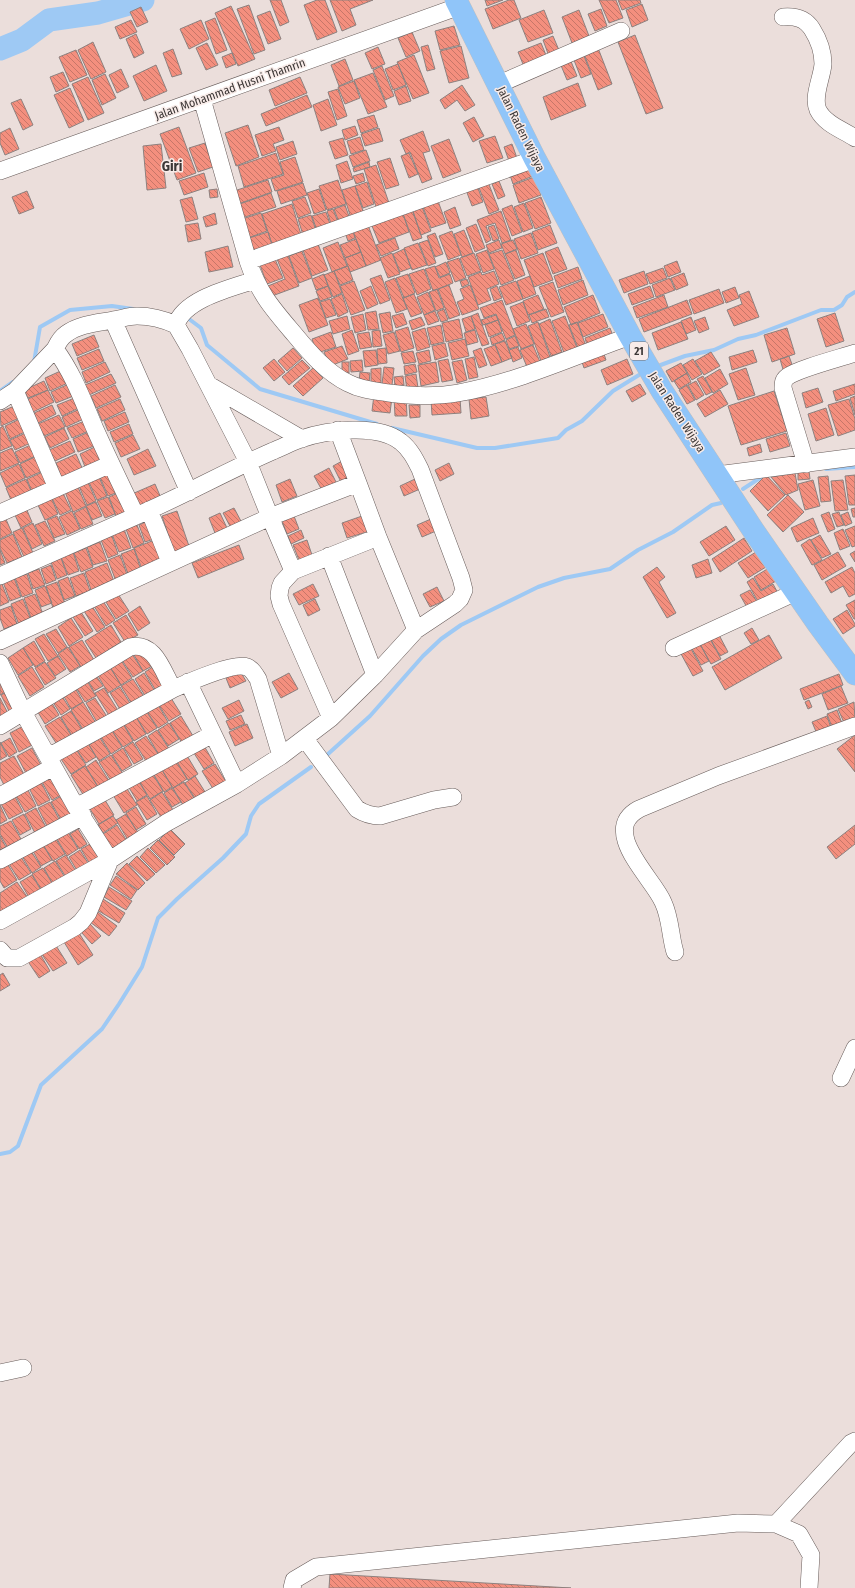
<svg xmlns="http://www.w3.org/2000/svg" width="855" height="1588" font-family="'Fira Sans Condensed',sans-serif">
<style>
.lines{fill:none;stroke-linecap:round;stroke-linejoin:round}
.stream{stroke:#9ec9f4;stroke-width:4}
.river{stroke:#9ec9f4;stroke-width:23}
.building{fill:url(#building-back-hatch);stroke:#8d817f}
.minor-casing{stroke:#685d5b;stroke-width:18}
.highway-casing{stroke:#c1bfbf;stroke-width:23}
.minor{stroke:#fff;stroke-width:17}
.highway{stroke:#90c5f9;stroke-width:22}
.labels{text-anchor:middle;stroke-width:3;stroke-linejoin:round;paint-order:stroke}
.shield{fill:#f8ebe8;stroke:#746d6b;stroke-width:1}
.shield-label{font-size:11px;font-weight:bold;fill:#3c3736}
.street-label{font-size:12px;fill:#3c3736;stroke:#f8ebe8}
.quarter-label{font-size:14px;font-weight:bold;fill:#3c3736;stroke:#f8ebe8}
</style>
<defs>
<pattern id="building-back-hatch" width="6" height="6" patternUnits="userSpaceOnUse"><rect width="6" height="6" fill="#f48f7e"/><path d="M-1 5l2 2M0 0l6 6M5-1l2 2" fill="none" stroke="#c77668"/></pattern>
</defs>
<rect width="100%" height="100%" fill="#ebdedb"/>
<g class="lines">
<!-- stream -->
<path class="stream" d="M185,316L201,328L207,345L260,389L377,424
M34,362L40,327L70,310L112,306L133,309
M658,366L685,356L714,350L738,339L756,335L821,310H834L842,305L847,297L855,292
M0,391L13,382
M392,428L477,448H495L558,438L566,430L582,421L613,391L639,375
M826,469L855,467
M743,489L763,476
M328,754L370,716L423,656L441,639L461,625L538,587L564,578L610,569L638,550L673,532L712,505L721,503
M0,1154L10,1152L18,1146L41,1085L102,1029L119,1004L142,967L158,918L177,899L223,858L246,834L251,816L259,804L311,767"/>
<!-- river -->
<path class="river" d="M0,49L22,40L49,20L98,13L143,0"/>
</g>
<!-- building -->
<path class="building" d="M270,0H281L289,22L280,26Z
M317,0H325L337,32L317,40L304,5Z
M330,0H373L350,9L356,25L342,31Z
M485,0H503L487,6Z
M509,0H514L521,18L493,29L485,9Z
M599,0H616L623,18L609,23Z
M618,0H640L641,3L622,10Z
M642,4L648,20L632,27L626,10Z
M249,5L265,50L254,54L237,9Z
M231,6L255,59L238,66L215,13Z
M141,7L148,22L137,27L130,12Z
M601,9L607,26L595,31L588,14Z
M544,10L553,33L528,42L519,20Z
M579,10L589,36L572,43L562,17Z
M270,11L281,39L268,44L257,16Z
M215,18L227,50L216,54L205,22Z
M131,20L137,32L120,39L115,27Z
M201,20L209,39L189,49L180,29Z
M454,26L460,45L440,50L435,31Z
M412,32L420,51L406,57L398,38Z
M136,34L144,53L134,58L126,39Z
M635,35L663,108L646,114L618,42Z
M553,36L561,55L550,59L543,40Z
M93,42L106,72L91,79L78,50Z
M207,43L218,65L206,70L196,48Z
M541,43L548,60L525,69L518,52Z
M428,45L435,69L427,71L421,47Z
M461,46L469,78L449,83L440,51Z
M378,47L385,64L372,69L365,53Z
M598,48L612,84L598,90L584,54Z
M173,49L182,74L172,77L163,53Z
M76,50L87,75L70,82L59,57Z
M582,51L591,74L581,78L572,55Z
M232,53L236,64L226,68L222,57Z
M414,55L429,93L413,99L397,62Z
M345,59L353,80L339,86L331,65Z
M570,59L577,76L567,80L560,63Z
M398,64L406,85L393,90L385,69Z
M156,65L167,91L144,101L133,76Z
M382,66L394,96L385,100L373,70Z
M121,69L129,87L117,93L109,75Z
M63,72L69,86L56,92L50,77Z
M373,73L387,107L368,114L354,80Z
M105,74L116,98L102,105L92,80Z
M88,77L104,113L88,120L72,84Z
M300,77L307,93L275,106L269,90Z
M354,81L360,98L345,104L338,87Z
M578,83L586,106L551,120L543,97Z
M462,85L475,105L465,111L457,100L445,109L440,100Z
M406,86L411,101L399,105L394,91Z
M70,88L84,121L69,128L54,95Z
M338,89L347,116L337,120L328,92Z
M307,95L312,107L266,126L261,114Z
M21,99L33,125L23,130L11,103Z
M328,99L337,125L321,131L313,105Z
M374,115L378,127L361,133L357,120Z
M474,117L484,136L473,142L463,123Z
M248,125L259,157L236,166L225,133Z
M355,126L358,135L345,140L342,130Z
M179,127L196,173L177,180L160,134Z
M279,127L284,140L273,144L276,151L262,156L255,135Z
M10,128L19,149L5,155L0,143V133Z
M379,128L383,141L365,146L361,134Z
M423,131L430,151L423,153L432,179L422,183L410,152L406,154L400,140Z
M495,136L503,158L487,163L479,141Z
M360,137L364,150L351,154L347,141Z
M343,138L348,155L335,159L329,142Z
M449,139L461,171L443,178L431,146Z
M293,141L297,154L280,160L276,147Z
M205,143L213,167L198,172L189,148Z
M161,144L166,188L147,190L143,146Z
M512,144L517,158L509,161L504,147Z
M366,150L370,161L353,167L349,156Z
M276,153L283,174L244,187L238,166Z
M409,153L418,174L409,178L401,156Z
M295,157L303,182L275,191L271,179L284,175L280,162Z
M390,158L399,185L386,189L377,162Z
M347,161L353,179L341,183L336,165Z
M369,162L370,167L354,172L353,168Z
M376,165L390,206L377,210L364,169Z
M529,165L533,176L513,184L509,172Z
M204,173L208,187L184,195L179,181Z
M363,173L365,181L356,184L353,176Z
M534,177L541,195L519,203L513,185Z
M268,180L272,192L238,204L234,191Z
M338,180L346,204L327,210L319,186Z
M499,181L505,196L498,199L492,184Z
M367,182L374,204L363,208L355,186Z
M488,182L499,210L489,214L478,185Z
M303,183L307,195L281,204L277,191Z
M477,185L483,202L472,206L466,190Z
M355,186L364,214L351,218L342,190Z
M217,189L218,197L210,198L209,190Z
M319,189L326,210L314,214L307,193Z
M27,191L34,208L19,214L12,197Z
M271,193L276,207L242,218L237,205Z
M192,197L198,219L186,222L180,200Z
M305,197L311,213L298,218L292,201Z
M541,197L551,223L535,229L525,203Z
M438,201L446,223L431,228L423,207Z
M524,203L533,228L523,232L514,207Z
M292,204L302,238L273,247L262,214Z
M421,204L431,231L421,235L412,208Z
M345,205L351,222L340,225L334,209Z
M512,205L522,232L512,236L502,209Z
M411,207L422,238L413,241L402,211Z
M455,207L461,225L450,229L444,212Z
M333,209L339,225L332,227L327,211Z
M501,211L511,240L502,243L495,223L486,226L491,240L486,243L477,220Z
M326,212L331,227L317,231L312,216Z
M215,213L217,224L206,227L203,217Z
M261,213L267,231L248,238L242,219Z
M403,214L409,232L379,243L372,226Z
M311,215L316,231L303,235L298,219Z
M198,223L201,239L188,242L185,225Z
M476,224L485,248L475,252L466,228Z
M368,225L381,260L366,266L353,231Z
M494,225L499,239L493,241L488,227Z
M550,225L557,243L538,250L532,232Z
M464,230L473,253L462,257L454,234Z
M353,231L355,238L348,241L345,233Z
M452,231L461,255L448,260L439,236Z
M268,232L273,248L251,255L246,239Z
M435,233L443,254L435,257L427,236Z
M531,233L538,253L521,259L514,239Z
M395,238L399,249L381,256L376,245Z
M356,239L361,252L345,258L340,245Z
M428,240L436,263L428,266L419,243Z
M499,240L502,248L489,253L486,245Z
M513,240L517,249L505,254L501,244Z
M338,242L347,266L332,272L323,248Z
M418,243L427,265L412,270L404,248Z
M318,244L328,270L312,276L303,250Z
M228,246L233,267L209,272L205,252Z
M558,247L567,269L553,274L545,252Z
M404,249L411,268L400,272L393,254Z
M487,250L494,269L483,273L476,254Z
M502,250L514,280L501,285L489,254Z
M516,250L525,275L515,279L505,254Z
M302,251L312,278L299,283L289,256Z
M361,252L366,266L350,272L345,258Z
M392,253L400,274L388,278L380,258Z
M474,253L481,271L467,276L460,258Z
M543,253L553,280L534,287L524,260Z
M288,255L299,286L272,296L268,286L285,279L277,259Z
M459,258L466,278L455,282L447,262Z
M275,259L283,278L267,284L260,265Z
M677,261L681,272L668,277L664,266Z
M446,262L450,273L440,277L435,267Z
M348,266L353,280L340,285L334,271Z
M435,266L439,278L450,274L453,283L433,291L425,269Z
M578,267L582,279L558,288L554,276Z
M663,268L667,278L650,284L646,274Z
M424,269L431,289L417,295L409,274Z
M334,271L342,293L333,297L324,275Z
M494,271L499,284L487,289L491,300L478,305L468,277L481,272L482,275Z
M644,271L648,284L624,293L619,280Z
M684,273L688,285L676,290L671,278Z
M324,274L328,286L316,290L312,279Z
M408,274L415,293L404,298L396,278Z
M381,275L390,300L380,304L370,279Z
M530,276L536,294L523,299L517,281Z
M395,278L407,309L396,313L385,282Z
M670,278L675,290L656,297L652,285Z
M467,279L469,284L462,287L460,281Z
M583,280L588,295L563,305L558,290Z
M354,281L365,310L351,315L340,286Z
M516,281L523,299L506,305L499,287Z
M553,282L564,312L551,317L539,287Z
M449,285L460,315L449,319L438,289Z
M470,285L479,309L462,315L457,302L464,299L460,289Z
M328,286L332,297L320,301L316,291Z
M371,286L378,304L367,309L360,291Z
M497,286L502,298L494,301L490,289Z
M650,286L654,297L632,305L628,294Z
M735,287L739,298L726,303L722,292Z
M437,289L444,308L436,311L429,292Z
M719,289L724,303L694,314L689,300Z
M749,291L759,317L734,326L727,310L742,304L739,295Z
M428,292L435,310L424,315L417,297Z
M342,294L348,312L338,317L331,299Z
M414,294L422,313L411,317L403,298Z
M538,295L544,309L528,315L523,301Z
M593,295L600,313L571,325L564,307Z
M664,295L668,307L637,318L633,307Z
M318,298L328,325L309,332L299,305Z
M330,299L336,315L326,318L320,302Z
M502,300L515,335L506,339L496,314L484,318L480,308Z
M687,300L692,314L644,332L639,319Z
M523,302L530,321L517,326L510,307Z
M444,309L448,320L441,322L437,312Z
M546,309L549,317L532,323L529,315Z
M376,311L379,329L368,330L365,313Z
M435,311L439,321L428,325L424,315Z
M390,312L393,331L383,333L379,314Z
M403,313L407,324L396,328L392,316Z
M478,313L489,344L482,346L471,316Z
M835,313L844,341L826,347L817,319Z
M363,314L366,330L355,333L351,317Z
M603,314L608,327L583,337L578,323Z
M496,315L498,320L483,325L481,320Z
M347,316L350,329L333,334L329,321Z
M471,316L475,329L466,332L462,319Z
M565,316L577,348L564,353L552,321Z
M421,317L425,325L412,330L409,321Z
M691,317L696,330L686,334L681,321Z
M705,317L709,329L699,333L694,321Z
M459,319L463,338L446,342L442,323Z
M550,319L562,352L551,356L539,324Z
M498,320L502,332L489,337L485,325Z
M538,322L550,357L541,361L528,326Z
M577,322L586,346L578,348L569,325Z
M681,322L688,339L658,350L652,333Z
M526,324L534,344L521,349L513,329Z
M441,325L444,342L431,345L427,328Z
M408,327L414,348L401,352L395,331Z
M425,328L430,347L417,351L412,332Z
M610,328L613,336L587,345L585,338Z
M787,328L795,354L772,362L764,335Z
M352,330L359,351L348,355L342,334Z
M380,330L382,346L373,347L372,331Z
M475,330L478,342L467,345L464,333Z
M331,332L336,347L317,353L312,339Z
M369,332L372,347L360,349L357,334Z
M394,332L400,351L388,354L383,335Z
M502,333L505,340L492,345L490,338Z
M94,335L99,347L77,356L72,344Z
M515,336L519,346L509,349L506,340Z
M465,339L469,356L452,360L448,343Z
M505,341L512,358L502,362L495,344Z
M445,343L448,356L435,360L432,346Z
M495,345L502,362L491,366L484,349Z
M533,345L540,362L527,367L520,350Z
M342,346L348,359L330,366L324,352Z
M518,347L522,358L513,362L509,350Z
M293,348L302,358L287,371L278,361Z
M386,348L387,363L378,364L377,349Z
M481,348L487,365L479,368L473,351Z
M99,349L104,361L82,370L77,358Z
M376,350L378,365L365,367L363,351Z
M429,350L431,361L419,364L416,353Z
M753,350L757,362L732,370L729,357Z
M413,351L416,362L404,364L401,353Z
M603,351L606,360L584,368L581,359Z
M711,352L720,366L704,375L695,361Z
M789,356L794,370L784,373L780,359Z
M474,357L478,377L469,379L465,359Z
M274,359L285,372L274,381L263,368Z
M448,359L453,380L442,382L438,361Z
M627,359L633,374L607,385L601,370Z
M693,359L702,374L692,380L683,365Z
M302,360L310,368L289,385L282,377Z
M362,360L363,371L351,372L350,361Z
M462,360L467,380L457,383L452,362Z
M105,362L110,372L86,383L82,372Z
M342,362H349V373H342Z
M436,362L439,382L421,386L418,365Z
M681,363L687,373L672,382L666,371Z
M415,364L417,372L405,375L404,366Z
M384,367L394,368L392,385L382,384Z
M313,368L323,378L303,396L293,386Z
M381,368V383H371V369Z
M746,368L755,395L738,400L729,374Z
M65,369L70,382L50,391L45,378Z
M720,369L728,384L713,393L705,378Z
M360,372L370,373L369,383L359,382Z
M687,373L691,382L679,389L674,381Z
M111,374L116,383L89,395L85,385Z
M416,374L418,388L407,390L405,376Z
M403,376L404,385L395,386L394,377Z
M703,376L712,392L706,395L697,379Z
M44,381L48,390L28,398L24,390Z
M696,381L704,395L696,400L688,385Z
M71,383L76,395L56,403L51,392Z
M640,384L646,394L632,402L626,391Z
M855,384V394L836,401L833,391Z
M115,385L121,397L96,408L91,396Z
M687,385L695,400L687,404L679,390Z
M818,388L823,402L806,408L802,393Z
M48,390L54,402L33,412L28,399Z
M720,390L728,404L705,417L697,404Z
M774,391L787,431L741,445L728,406Z
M374,395L392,397L390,413L372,411Z
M406,396L407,416H395L394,397Z
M855,396V415L850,398Z
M77,397L81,407L62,416L57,405Z
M486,397L489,416L471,419L469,399Z
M460,398L461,413L432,415L431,400Z
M120,399L125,410L102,421L97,409Z
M849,399L855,419V430L838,436L828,405Z
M19,404L24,416L1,426L0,412Z
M52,405L56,414L38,423L34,413Z
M409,405H420V417L410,418Z
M82,408L86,418L66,427L62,417Z
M826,408L834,435L816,441L808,414Z
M125,412L129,422L108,431L104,421Z
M59,415L65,427L44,436L38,424Z
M24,417L29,430L10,439L5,426Z
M87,420L91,430L72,438L67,428Z
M129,424L133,434L114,442L110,432Z
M3,426L12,446L0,451V428Z
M64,428L69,439L50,448L45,437Z
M30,431L35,441L15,450L10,440Z
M91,431L97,445L78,452L73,439Z
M786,433L790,446L770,452L766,439Z
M133,435L140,449L121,457L115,443Z
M70,441L75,452L55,461L49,450Z
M35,443L40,454L20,463L15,452Z
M760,444L762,452L749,456L747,448Z
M97,446L103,459L85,467L80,454Z
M12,448L19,463L0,471V453Z
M148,449L156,466L134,475L127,459Z
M76,454L83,470L62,479L56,463Z
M39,455L45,470L26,478L20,464Z
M344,460L351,476L341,482L333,466Z
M449,463L454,474L440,481L435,470Z
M19,464L25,478L6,487L0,473Z
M329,468L337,484L323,492L314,476Z
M45,471L51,483L32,492L27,479Z
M809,471L810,479L798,480V472Z
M110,473L118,492L108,496L100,477Z
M795,473L798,490L786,495L771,477Z
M766,475L785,495L768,511L750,491Z
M855,475V505H849L845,476Z
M828,476L831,501L821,502L818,477Z
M99,477L107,496L97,500L89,482Z
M26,479L31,491L11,500L6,488Z
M290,479L297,496L282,502L276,485Z
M415,479L420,489L404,496L400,486Z
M813,480L820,506L805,510L798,484Z
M843,480L848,510L835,511L831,481Z
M88,482L96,501L87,505L79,486Z
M155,484L161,498L138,508L132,494Z
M78,487L86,506L73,512L65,492Z
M63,493L71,510L60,515L52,498Z
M118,493L126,511L116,516L109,497Z
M788,495L804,512L783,532L767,515Z
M51,497L58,514L45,520L37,503Z
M108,497L115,514L105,518L97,501Z
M96,502L102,516L92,520L86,506Z
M86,507L93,524L81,529L74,513Z
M26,508L32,522L21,528L14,513Z
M234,508L242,523L231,528L223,513Z
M855,508V517H853L851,509Z
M72,511L80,529L67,535L59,517Z
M177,511L190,549L175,555L162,516Z
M829,512L835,529L828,532L821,515Z
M839,512L844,525L837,527L832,514Z
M848,512L852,523L845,526L841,515Z
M220,513L227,528L215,533L209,518Z
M365,515L370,531L347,538L342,523Z
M57,516L65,534L54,538L47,520Z
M294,516L299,529L287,534L282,521Z
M5,517L12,533L0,539V520Z
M813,518L819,533L797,542L791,528Z
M431,519L436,531L422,537L417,525Z
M150,520L157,538L145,542L139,525Z
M45,521L55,541L44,546L35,525Z
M33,523L42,544L32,549L23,528Z
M137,525L144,543L133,548L126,529Z
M726,526L735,540L709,556L700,542Z
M855,526V546L852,547L845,530Z
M22,528L33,553L24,557L13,532Z
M124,529L131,548L119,552L112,534Z
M843,529L850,546L840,550L834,533Z
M301,530L304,538L291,544L288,536Z
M13,534L22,557L7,563L0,548V540Z
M820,535L831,554L822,558L811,540Z
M112,536L118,554L108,558L101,540Z
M744,538L752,551L720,572L712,559Z
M157,539L165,560L142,569L134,548Z
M810,539L822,560L812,565L801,545Z
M307,540L312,555L299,560L293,545Z
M100,542L107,561L93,565L87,547Z
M239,545L244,559L198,578L192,563Z
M86,548L93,567L81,572L74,553Z
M134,549L142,573L129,577L121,554Z
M0,550L5,563L0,565Z
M855,551V562L850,554Z
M73,552L79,571L68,575L61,557Z
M756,552L766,567L748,578L738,563Z
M838,552L846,566L822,580L814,565Z
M120,555L129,580L117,584L108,560Z
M61,558L67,575L57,579L51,562Z
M708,559L712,573L696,578L692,565Z
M107,563L115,584L92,593L85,572Z
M51,565L56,580L46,584L41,569Z
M657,567L665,577L659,582L676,613L667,618L643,577Z
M852,567L855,573V594L849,597L843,586L831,593L825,582Z
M769,568L776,581L761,590L754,577Z
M39,569L45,585L33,589L28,573Z
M84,573L90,591L76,596L70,578Z
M27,574L33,593L22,597L15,578Z
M68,577L75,596L64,600L58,581Z
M14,578L21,597L10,601L3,582Z
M753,578L761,591L773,584L779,595L760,605L747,582Z
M57,582L65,604L53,608L46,586Z
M2,584L9,602L0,606V585Z
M313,584L319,596L299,605L293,594Z
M45,586L52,603L41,607L35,590Z
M437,587L444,601L430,607L423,594Z
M750,590L759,605L749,611L740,595Z
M35,594L43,614L31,618L24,598Z
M118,594L129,611L116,619L106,602Z
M23,599L31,620L19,625L11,604Z
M315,599L320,610L308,616L303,605Z
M855,600V619H854L846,605Z
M103,601L115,620L106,626L94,606Z
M11,606L17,624L4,629L0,618V610Z
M92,606L105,627L97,632L84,611Z
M140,606L150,623L138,631L128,614Z
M847,610L855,624V626L843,634L833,619Z
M81,612L93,631L85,636L73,617Z
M126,615L138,635L125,642L113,623Z
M71,618L83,637L69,646L58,627Z
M111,625L121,642L96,658L85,641Z
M752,628L759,640L751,644L744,633Z
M56,629L67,647L58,653L46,634Z
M718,633L728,652L720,656L710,638Z
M44,634L58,656L48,661L35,639Z
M769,635L782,658L725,690L712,667Z
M710,639L721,659L711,664L700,644Z
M82,640L94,660L81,667L69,647Z
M34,641L45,661L35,667L23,648Z
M699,642L709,661L701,665L691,647Z
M68,647L80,666L70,672L58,654Z
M690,647L703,671L693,676L680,652Z
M23,648L33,665L18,675L8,658Z
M144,649L154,665L143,671L134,655Z
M132,654L143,671L133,677L122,660Z
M58,656L66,669L55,676L47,663Z
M121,660L132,678L121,685L110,667Z
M45,662L56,678L45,685L35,668Z
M154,666L166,685L156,691L145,672Z
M32,667L44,687L30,696L18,676Z
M110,667L121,685L108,693L97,674Z
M240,671L246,681L230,688L226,678Z
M0,673L11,689L0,695Z
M144,673L156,693L147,699L135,679Z
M289,673L298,689L281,698L272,682Z
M95,674L103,686L94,691L87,679Z
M839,674L843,685L804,700L800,689Z
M86,679L96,696L85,702L75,686Z
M133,679L145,698L133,706L121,686Z
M74,686L83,702L71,709L62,693Z
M841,686L848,703L828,710L822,694Z
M120,687L131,705L121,711L110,693Z
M104,688L119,712L110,717L95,693Z
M10,690L21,712L12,717L1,695Z
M60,693L70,709L61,715L51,699Z
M0,698L11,719L0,725Z
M95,698L108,718L98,724L86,703Z
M171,698L181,714L169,721L159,705Z
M50,700L59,715L45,724L36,709Z
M239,700L244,711L228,719L222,708Z
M809,700L812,707L808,709L805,702Z
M83,702L96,723L84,731L71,710Z
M854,702L855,721L845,725L838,709Z
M157,703L168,722L158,728L146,710Z
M145,709L157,728L147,734L135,715Z
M837,710L843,726L833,730L827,714Z
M71,711L84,733L74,739L61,717Z
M135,715L146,734L134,741L123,723Z
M241,715L245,724L230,730L226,721Z
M181,716L193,736L182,743L170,723Z
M827,716L831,728L817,734L812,722Z
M60,717L72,737L58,746L45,726Z
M122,722L133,741L123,747L111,729Z
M169,723L179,739L168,746L158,730Z
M27,724L36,743L19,752L10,733Z
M247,724L253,738L235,746L229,732Z
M111,729L122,747L111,754L100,736Z
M157,730L169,749L159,755L148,736Z
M855,735V772L837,749Z
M146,736L158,754L146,761L135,743Z
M10,738L17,752L9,757L1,743Z
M100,738L110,754L99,761L89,745Z
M0,742L7,756L0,760Z
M133,742L143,759L134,764L124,748Z
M88,743L96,757L86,763L77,750Z
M203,744L214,763L204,769L192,750Z
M32,748L43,769L28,777L17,756Z
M123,748L132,765L122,771L112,755Z
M76,749L86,765L71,774L61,759Z
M186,754L198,774L188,780L176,760Z
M111,755L123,774L111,781L99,762Z
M14,756L25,776L5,787L0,777V763Z
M96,760L111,784L100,790L86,767Z
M176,761L187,779L173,788L162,770Z
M215,764L228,785L215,792L202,771Z
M85,766L98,787L84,796L71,775Z
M161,768L172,787L164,792L153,773Z
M152,773L163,791L150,799L139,781Z
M53,774L63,794L52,800L41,780Z
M195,776L207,795L197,801L185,783Z
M40,780L50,800L38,806L28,786Z
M138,780L147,795L137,801L128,786Z
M184,782L194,798L183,805L173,788Z
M26,786L36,806L25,812L14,793Z
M126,787L137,805L124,813L113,795Z
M172,788L181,802L172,807L164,793Z
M162,792L173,810L161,817L150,800Z
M14,795L23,812L9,819L0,802Z
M63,795L74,816L62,822L51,802Z
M147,796L157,814L147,820L136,802Z
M105,800L114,815L99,824L90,809Z
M50,802L60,821L48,828L38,808Z
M0,805L7,820L0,824Z
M136,807L146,824L136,830L126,813Z
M36,808L47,829L36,835L25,814Z
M24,814L31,829L20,835L12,820Z
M126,814L139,834L128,840L116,820Z
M113,816L118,823L103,833L98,825Z
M11,821L22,841L8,848L0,834V826Z
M117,825L127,841L109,852L100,836Z
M855,825V844L836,859L827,847Z
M78,829L87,844L79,849L70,834Z
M170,829L185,844L174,855L159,840Z
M68,832L78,849L67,856L57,839Z
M0,836L6,847L0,850Z
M56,839L65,854L53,861L44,846Z
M158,840L175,857L167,865L150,848Z
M90,844L100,860L91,866L81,849Z
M43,845L52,860L41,866L33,851Z
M148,848L165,865L156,873L140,857Z
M80,850L91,868L79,874L69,857Z
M31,851L41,867L32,873L22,856Z
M66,855L77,873L67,879L56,861Z
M137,856L155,874L147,881L129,864Z
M21,857L31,873L19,880L9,864Z
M55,861L67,881L55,888L44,868Z
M7,863L17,880L4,888L0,881V868Z
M127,863L145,883L138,890L116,874Z
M43,868L52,883L41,889L32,874Z
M32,875L42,892L30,899L20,882Z
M116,876L137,890L131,899L110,885Z
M17,882L28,898L0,912V893Z
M109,887L132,901L126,910L104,897Z
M103,899L125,913L119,923L97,910Z
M98,912L117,926L109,936L90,922Z
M90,924L101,936L92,944L81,932Z
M79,933L93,955L78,965L64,942Z
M55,944L67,963L53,971L41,953Z
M39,952L50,971L39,978L27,960Z
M3,973L10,985L0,991V975Z
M330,1574L571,1588H329Z"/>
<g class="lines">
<!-- minor casing -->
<g class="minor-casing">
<path id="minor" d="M783,17C795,16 805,18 812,29C819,40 823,52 823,64C822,78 812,97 818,110C825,124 843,130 855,138
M499,84L621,31
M202,99L248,261L535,159
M0,171L460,6
M248,261C259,294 273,309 295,335C309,352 327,373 348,383C361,390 375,391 389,393C411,396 435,397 458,393C515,383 575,356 630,336
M255,280C231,288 184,299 176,325L190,349L248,462L270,517L293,571
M113,320L189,492
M209,385L302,439
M15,391L57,488
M0,401L15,391L55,349
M806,464L783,388C783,384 783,380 787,377C797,369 840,358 855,353
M717,475L855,457
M358,483L378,537L416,630
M149,510L170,562
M0,513L111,464
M136,516C183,496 227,471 273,451C283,447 292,442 301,439C327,430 378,423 401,442C410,449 415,459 420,469L461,578L464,590L460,599L455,604L416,630L375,675L331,718L281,756
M329,556L375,675
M0,576L136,516C122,487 108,458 95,429C83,401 73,373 55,349C58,343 60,338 66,334C79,324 97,323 113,320C121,319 128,316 137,316C150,316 163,319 176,325
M0,641L270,517L358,483L338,430
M674,648L796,592
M0,663L23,712L48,757
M188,682L237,784
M331,718L281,604L279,596L280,588L282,583L293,571L378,537
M0,726L130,647C155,641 163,672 173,689
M305,739L357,809C365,814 371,816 380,816L434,800L453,797
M0,796L53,767
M76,807L213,734
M0,860L83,816
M0,921L110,860L76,807L48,757L173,689C187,683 234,662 247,667C252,669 255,674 258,679L281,756L237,784L166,823L110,860L88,913L81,922L75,927L19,958H7L0,950
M675,952C670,936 671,919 663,902C653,878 599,831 639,809L718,776L855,726
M841,1078L855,1048
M0,1373L23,1368
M292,1588L294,1580L316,1567L738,1523L776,1524
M809,1588L811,1555L799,1534L776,1524L851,1443L855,1441"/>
</g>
<!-- highway casing -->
<g class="highway-casing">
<path id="highway" d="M456,0L535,159L630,336L662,391L753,530L818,624L855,674"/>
</g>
<!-- minor -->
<use href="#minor" class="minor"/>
<!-- highway -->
<use href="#highway" class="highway"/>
</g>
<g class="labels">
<!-- shield labels -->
<rect class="shield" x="630" y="342" width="18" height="18" rx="3"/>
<g class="shield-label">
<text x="639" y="355">21</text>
</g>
<!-- street labels -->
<g class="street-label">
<text transform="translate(230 89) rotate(-20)" y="4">Jalan Mohammad Husni Thamrin</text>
<text transform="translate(521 129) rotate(64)" y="4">Jalan Raden Wijaya</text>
<text transform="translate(677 412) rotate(57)" y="4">Jalan Raden Wijaya</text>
</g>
<!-- quarter labels -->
<g class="quarter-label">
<text x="172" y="171">Giri</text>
</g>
</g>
</svg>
